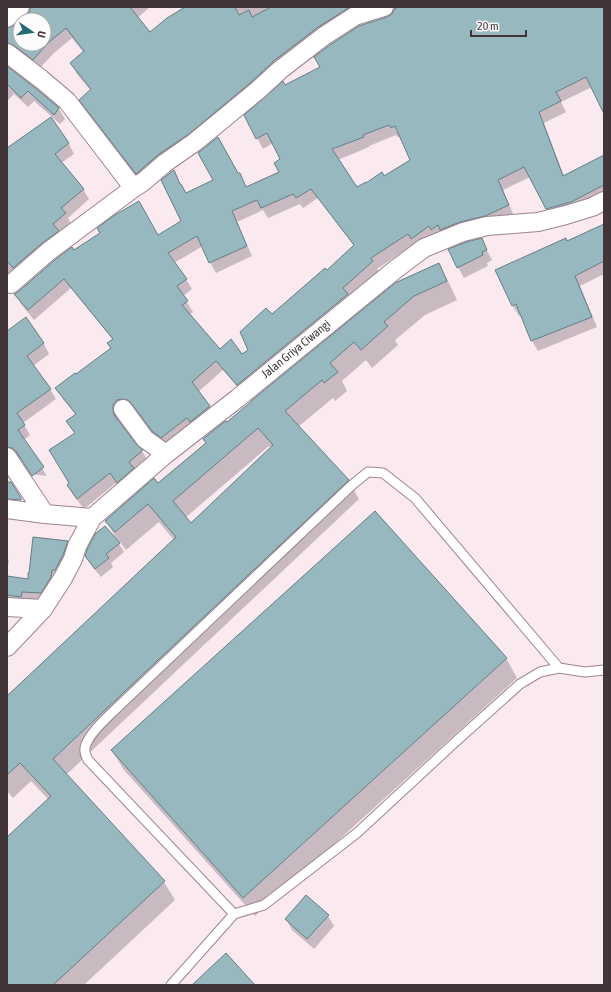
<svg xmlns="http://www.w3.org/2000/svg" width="611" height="992" font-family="'Asap Condensed',sans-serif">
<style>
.shadow{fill:#0003;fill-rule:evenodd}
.building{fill:#98b8c0;stroke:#617f86;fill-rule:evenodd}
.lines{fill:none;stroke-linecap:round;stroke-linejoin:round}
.lane-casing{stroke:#9f848f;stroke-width:11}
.street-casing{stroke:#9f848f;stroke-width:20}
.lane{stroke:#fff;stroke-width:9}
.street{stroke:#fff;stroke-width:18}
.labels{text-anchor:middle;stroke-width:4;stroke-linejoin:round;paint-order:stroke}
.street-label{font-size:12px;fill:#41353a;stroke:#fcfcfc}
</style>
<rect width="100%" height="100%" fill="#fbe9f0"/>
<!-- shadow -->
<path class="shadow" d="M28,7H150L110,41L150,34L187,7H387L358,16L143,184L86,110L80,100L91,91L77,74L71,63L84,53L72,38L54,53L39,69L7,55V29H9L20,22V44H44V20H22L28,16L31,10V7Z
M393,7H577L604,15V111L592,87L561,102L566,112L544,123L564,176L604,156V198L553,219L530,177L503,190L514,216L417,249L414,244L377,269L379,272L244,395L223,370L198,392L210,407L215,417L168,448L160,442L138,413L134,410L119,415L118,421L136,446L142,451L148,461L123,492L116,483L84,509L74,496L68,485L70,484L75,434L67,422L76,415L63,399L57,388L76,376L112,349L113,340L71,288L34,320L21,304L15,294L74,251L157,236L183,222L173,171L186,194L239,174L247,188L280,173L282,159L273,143L263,149L245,116L285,87L321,68L392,15L395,10V8ZM396,135L397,137L400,136L411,160L384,177L357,189L338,160L369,147V146ZM318,198L355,247L327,271L272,315L249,351L242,355L220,351L189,315L193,312L183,296L192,289L186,279L174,263L203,246L210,262L216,273L252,256L237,222L263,210L268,218L300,204L303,208Z
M7,67L34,88L59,109L65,119L60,124L34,101L28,107L14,94L7,101Z
M50,118L69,144L74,154L61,163L83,189L89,199L68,218L71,224L59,234L7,289V148L10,146L11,147Z
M604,225V274L580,286L597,327L538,351L532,341L522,314L519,316L513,306L496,270L567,242Z
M481,239L492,260L487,263L488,266L464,278L458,267Z
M439,264L449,283L457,300L425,315L395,340L398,345L372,368L366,360L342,381L347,391L335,401L333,398L298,427L348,480L359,499L66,775L164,882L175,900L84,985H7V838L49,800L31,781L13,798L7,791V697L174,540L159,522L126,550L119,541L118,542L124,552L111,563L113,567L101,577L91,565L86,556L118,541L106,521L158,485L207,443L227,424ZM269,446L271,448L191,524L185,518Z
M26,319L44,344L49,354L33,366L50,389L56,399L23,423L30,435L24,440L47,476L31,474L23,462L19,458L13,457L7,452V332Z
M7,483L18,496L16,509L7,511Z
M67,542L73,552L46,603L7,604V577L29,580Z
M7,558L9,560L7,570Z
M506,658L517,678L255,916L124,770L112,751Z
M328,916L334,926L314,949L292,930L286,919Z"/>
<!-- building -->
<path class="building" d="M30,7H130L150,32L167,18L185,7H235L239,15L249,10L252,17L271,7H350L318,27L279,57L273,61V62L250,83L189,134L159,154L136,174L79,100L91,89L70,63L84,51L66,28L48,43L33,60L13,45L7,43V28L13,26L20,21V44H44V20H21L27,15L30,11Z
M399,7H604V114L586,77L556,92L561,101L539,112L563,176L604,155V185L571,202L546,209L524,167L498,180L509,205L485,216L460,222L440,230L438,225L431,230L429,226L411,239L408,234L371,258L373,261L343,288L348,294L237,385L216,361L192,382L210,406L190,422L187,418L161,438L152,431L131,403L128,400L122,399L117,400L113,405V410L114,415L137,445L143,450L129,462L134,468L117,483L110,473L77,499L67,485L69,483L49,450L75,433L66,421L76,414L55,388L75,373L76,374L111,348L107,343L113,339L64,279L28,310L14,294L18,292L56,259L72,247L74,250L100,233L97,228L115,215L139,201L158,235L181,221L161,180L174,170L180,184H181L186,193L213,180L198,153L218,137L238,173H240L246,187L279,172L274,163L280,159L267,133L256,139L244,115L283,81L285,85L320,67L314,57L330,45L359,26L387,17L392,14L394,9ZM389,125L391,128L395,126L410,160L384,176L382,172L366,183V182L357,187L332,149L364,137L363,135ZM311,189L354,245L327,270L325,268L272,314L266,308L240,332L248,350L242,354L231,339L220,349L182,305L188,301L177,286L187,279L168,253L197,236L209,263L247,246L232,211L257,200L261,208L293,194L296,198Z
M7,66L34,87L59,108L54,115L28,91L21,98L7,84Z
M51,117L69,143L55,154L84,189L61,208L66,213L53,224L59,231L42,243L13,268L7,261V148Z
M604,224V261L575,276L592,317L531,341L516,304L512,306L495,270L566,238L567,241Z
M482,238L487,250L482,252L483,255L457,268L448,249L466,242Z
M439,263L447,281L414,296L384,322L388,326L361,350L354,342L330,363L338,372L324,383L322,380L285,411L349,480L53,759L165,881L53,985H7V837L51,796L20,763L7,775V696L176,537L148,504L115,532L105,521L154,478L158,483L206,443L203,439L223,423L226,421L227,422L252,401H251L395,283ZM258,428L273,445L191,523L173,501Z
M26,317L44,343L27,356L51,389L17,413L25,425L18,430L44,467L32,476L16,451L12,448L7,447V331Z
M7,482H11L21,498V500L7,499Z
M375,511L507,658L243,898L111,750Z
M105,526L120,543L106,554L109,558L95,569L85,556L87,550L95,534Z
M33,537L68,541L63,555L55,570H52L51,577L41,593L22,592L21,597L7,595V576L28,579V573H29Z
M306,895L329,915L307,939L285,919Z
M226,953L255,985H192Z"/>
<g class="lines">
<!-- lane casing -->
<g class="lane-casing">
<path id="lane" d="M234,914L88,760C86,756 84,752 85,748C87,734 111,714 121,704L352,485L368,472L383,473L415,498L559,668
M171,985L234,914L264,905L357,833L452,745L520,684L540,672L559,668L585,672L604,670"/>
</g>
<!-- street casing -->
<g class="street-casing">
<path id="street" d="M7,18L20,7
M7,53L41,79L67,101L129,182L135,187L143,182L165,163L195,142L257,91L280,70L324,36L355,16L384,7
M11,284L49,251L135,187
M123,409L145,439L166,454
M7,457L45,514
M7,509L45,514L92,518L166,454L238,398L396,269L424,248L463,232L487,226L538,222L566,215L592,207L604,201
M7,607L43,609
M7,647L43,609L63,578L73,559L77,546L92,518"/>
</g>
<!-- lane -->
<use href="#lane" class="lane"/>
<!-- street -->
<use href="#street" class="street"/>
</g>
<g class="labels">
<!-- street labels -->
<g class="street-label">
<text transform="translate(296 349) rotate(-39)" y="4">Jalan Griya Ciwangi</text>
</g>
</g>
<!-- border -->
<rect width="611" height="992" fill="none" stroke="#41353a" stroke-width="16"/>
<!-- north arrow -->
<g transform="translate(32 32) rotate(103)"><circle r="19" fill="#fcfcfc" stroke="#b1acae"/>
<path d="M0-3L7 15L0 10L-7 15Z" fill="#236a78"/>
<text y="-6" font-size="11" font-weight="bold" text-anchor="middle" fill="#41353a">U</text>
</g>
<!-- scale -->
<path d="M471 30v6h55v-6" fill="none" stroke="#41353a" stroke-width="2"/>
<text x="477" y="30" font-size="12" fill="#41353a" stroke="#fcfcfc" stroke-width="3" paint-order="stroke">20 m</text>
</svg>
